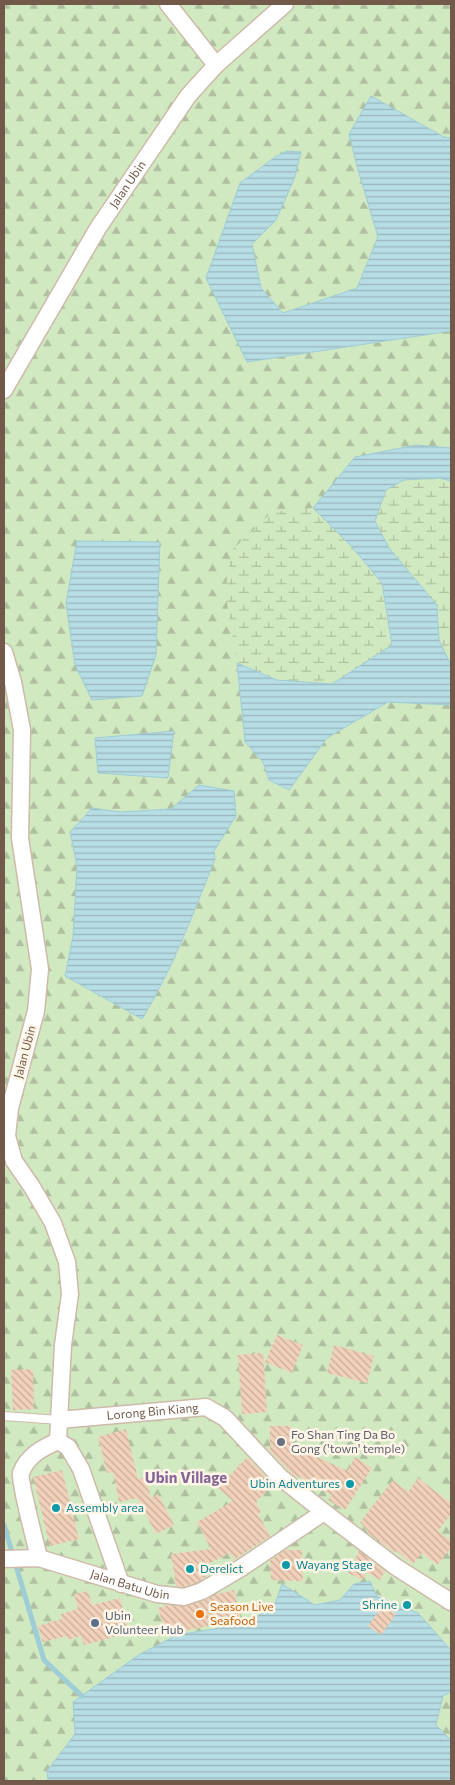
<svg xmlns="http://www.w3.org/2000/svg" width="455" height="1785" font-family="Commissioner,sans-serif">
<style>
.forest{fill:url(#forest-firs);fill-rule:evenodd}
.wetland{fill:url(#wetland-marsh)}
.water{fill:url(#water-rules);stroke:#9ecdd6}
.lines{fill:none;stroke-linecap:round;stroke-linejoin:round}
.stream{stroke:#9ecdd6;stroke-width:5}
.building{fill:url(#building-back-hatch)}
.lane-casing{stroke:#cdbaa9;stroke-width:10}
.street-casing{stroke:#cdbaa9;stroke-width:19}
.lane{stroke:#fff;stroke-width:8}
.street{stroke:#fff;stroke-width:16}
.worship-dot{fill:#6b7280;stroke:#fff6e8;stroke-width:2}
.culture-dot{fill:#0f9aa8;stroke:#fff6e8;stroke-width:2}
.food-dot{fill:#e8710a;stroke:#fff6e8;stroke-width:2}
.service-dot{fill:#5c6f8a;stroke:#fff6e8;stroke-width:2}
.labels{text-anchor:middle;stroke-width:5;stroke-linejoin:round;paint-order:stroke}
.street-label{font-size:12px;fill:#735949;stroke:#fff6e8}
.worship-label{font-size:12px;fill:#5b616d;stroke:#fff6e8;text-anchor:start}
.culture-label{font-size:12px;fill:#0d838f;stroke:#fff6e8;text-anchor:start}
.food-label{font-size:12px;fill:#c56008;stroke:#fff6e8;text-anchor:start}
.service-label{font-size:12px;fill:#4e5e75;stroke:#fff6e8;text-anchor:start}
.quarter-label{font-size:15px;font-weight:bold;fill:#876597;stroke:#fff6e8}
</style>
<defs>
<pattern id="forest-firs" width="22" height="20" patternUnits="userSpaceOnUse" patternTransform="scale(1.25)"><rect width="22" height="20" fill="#d1e9c1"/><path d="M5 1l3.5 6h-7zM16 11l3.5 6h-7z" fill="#aec09f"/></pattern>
<pattern id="wetland-marsh" width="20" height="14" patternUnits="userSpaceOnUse" patternTransform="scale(1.25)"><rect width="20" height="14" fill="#d1e9c1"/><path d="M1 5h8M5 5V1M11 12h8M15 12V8" fill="none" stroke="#aec09f"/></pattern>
<pattern id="water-rules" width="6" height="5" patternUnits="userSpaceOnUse" patternTransform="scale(1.25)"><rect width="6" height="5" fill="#b7dde5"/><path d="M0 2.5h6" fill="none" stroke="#99b6bc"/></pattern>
<pattern id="building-back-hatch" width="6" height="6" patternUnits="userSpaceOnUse" patternTransform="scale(1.25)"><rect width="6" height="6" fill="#f1d1ba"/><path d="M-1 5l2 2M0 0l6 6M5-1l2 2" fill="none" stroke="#c8ad99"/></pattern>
</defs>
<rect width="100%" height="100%" fill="#fcf2e2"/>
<!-- forest -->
<path class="forest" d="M4,4H451V138L349,134L358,170L378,237L357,288L283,313L261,288L252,243L276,220L240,183L247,362L451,331V448L416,445L237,663L245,742L263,762L269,780L288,790L327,738L388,702L451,705V1650L418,1613L354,1584L340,1600L315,1605L274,1607L248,1621L238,1625L177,1635L140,1654L73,1702L75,1734L47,1771L48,1781H4ZM92,808L120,812L171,809L236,816L214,851L215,859L185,935L159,991L65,975L73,936L77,866L70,832Z
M451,1692V1740L436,1725L443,1696Z"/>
<!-- wetland -->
<path class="wetland" d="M438,478L451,481V665L439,640L437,605L389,548L375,521L386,490L404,480Z
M313,508L351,546L382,583L392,645L332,684L277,680L237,663L225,591L232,550L272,512Z"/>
<!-- water -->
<path class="water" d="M371,96L444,137L451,138V331L247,362L206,278L240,183L275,157L287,151L301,152L295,177L276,220L252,244L261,288L283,313L357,288L378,237L358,170L349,134Z
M416,445L451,448V481L438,478L404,480L386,490L375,521L389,548L437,605L439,640L451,665V705L388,702L327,738L289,790L269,780L263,762L245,742L237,663L277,680L332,684L392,645L382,583L351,546L313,508L355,457Z
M77,541L160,542L156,655L142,696L92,700L75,665L66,603Z
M174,731L168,778L98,773L95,738Z
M199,785L234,791L236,816L214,851L215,859C193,914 173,969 142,1019L65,976L73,936L77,866L70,832L92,808L120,812L171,809Z
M370,1581L377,1596L418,1613L451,1650V1692L443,1696L436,1725L451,1740V1781H48L47,1771L75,1734L73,1702L140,1654L177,1635L238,1625L248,1621L274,1607L282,1584L315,1605L340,1600L354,1584Z"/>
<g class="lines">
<!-- stream -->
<path class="stream" d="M4,1525L44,1660L82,1696"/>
</g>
<!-- building -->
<path class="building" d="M277,1335L303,1345L292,1373L265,1362Z
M334,1345L374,1356L367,1383L327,1373Z
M263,1353L267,1412L242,1414L238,1355Z
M33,1369L34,1409L13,1410L11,1370Z
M270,1426H292V1445L347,1471L355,1457L372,1468L345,1510L328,1500L332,1495L309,1484L310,1482L292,1474L270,1451Z
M126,1429L138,1479L146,1477L151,1498L158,1494L174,1525L156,1534L137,1498L119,1502L113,1472L107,1473L98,1437Z
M247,1457L273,1484L256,1502L261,1512L258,1514L270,1536L234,1560L230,1553L206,1565L207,1576L198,1582L183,1587L176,1586L171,1554L211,1549L197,1522L233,1501L218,1488Z
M62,1470L79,1539L50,1546L33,1477Z
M418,1478L451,1503V1514L438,1531L451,1541V1548L437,1565L422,1553L413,1564L396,1551L395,1553L368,1533V1531L360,1522L393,1480L408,1492Z
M285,1550H302L303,1581L271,1580L270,1561Z
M359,1551L385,1571L380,1580L366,1572L363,1580L348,1573Z
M234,1590L241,1620L166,1634L158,1608L168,1605L187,1606L205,1600L217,1594Z
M88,1591L92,1605L120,1598L129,1633L84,1645L81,1636L68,1640L67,1636L43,1642L38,1626L62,1619L61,1614L78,1609L74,1594Z
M383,1605L396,1614L381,1635L368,1626Z"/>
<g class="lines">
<!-- lane casing -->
<g class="lane-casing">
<path id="lane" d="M4,1416L59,1420"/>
</g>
<!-- street casing -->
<g class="street-casing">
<g id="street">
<path d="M168,4L216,65"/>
<path id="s1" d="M4,390L98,228L188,96L216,65L285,4"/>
<path d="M4,652L13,682L22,730L20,838L40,969L36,1011L10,1108L7,1136L14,1161L32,1187L53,1223L67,1262L70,1294L63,1345L58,1441"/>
<path id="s2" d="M59,1420L206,1407L225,1418L280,1477L324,1512L396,1567L451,1602"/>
<path d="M58,1441L68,1447L81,1469L121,1584"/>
<path d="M39,1558C36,1545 19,1480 21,1473C27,1456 42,1448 58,1441"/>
<path id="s3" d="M4,1559L39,1558L157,1594L184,1597L202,1591L241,1568L324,1512"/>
</g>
</g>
<!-- lane -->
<use href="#lane" class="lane"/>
<!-- street -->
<use href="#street" class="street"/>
</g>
<!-- markers -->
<circle class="worship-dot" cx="281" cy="1442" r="5"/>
<g class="culture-dot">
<circle cx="350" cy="1484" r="5"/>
<circle cx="56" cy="1508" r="5"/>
<circle cx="286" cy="1565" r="5"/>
<circle cx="190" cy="1569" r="5"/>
<circle cx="407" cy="1605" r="5"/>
</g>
<circle class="food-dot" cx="200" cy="1614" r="5"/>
<circle class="service-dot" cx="95" cy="1623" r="5"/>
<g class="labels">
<!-- street labels -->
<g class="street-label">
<text dy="4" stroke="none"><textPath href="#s1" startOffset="240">Jalan Ubin</textPath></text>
<text transform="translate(25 1052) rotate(-75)" y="4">Jalan Ubin</text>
<text dy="4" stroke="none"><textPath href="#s2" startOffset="94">Lorong Bin Kiang</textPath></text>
<text dy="4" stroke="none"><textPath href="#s3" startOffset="130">Jalan Batu Ubin</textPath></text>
</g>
<!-- worship labels -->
<g class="worship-label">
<text x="291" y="1439">Fo Shan Ting Da Bo<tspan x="291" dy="14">Gong ('town' temple)</tspan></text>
</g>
<!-- culture labels -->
<g class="culture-label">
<text x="340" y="1488" text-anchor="end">Ubin Adventures</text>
<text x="66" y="1512">Assembly area</text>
<text x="296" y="1569">Wayang Stage</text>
<text x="200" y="1573">Derelict</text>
<text x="397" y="1609" text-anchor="end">Shrine</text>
</g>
<!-- food labels -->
<g class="food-label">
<text x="210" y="1611">Season Live<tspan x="210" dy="14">Seafood</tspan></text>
</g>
<!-- service labels -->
<g class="service-label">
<text x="105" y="1620">Ubin<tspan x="105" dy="14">Volunteer Hub</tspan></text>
</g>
<!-- quarter labels -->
<g class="quarter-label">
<text x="186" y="1483">Ubin Village</text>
</g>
</g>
<!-- border -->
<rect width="455" height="1785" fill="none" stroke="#735949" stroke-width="10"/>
</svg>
